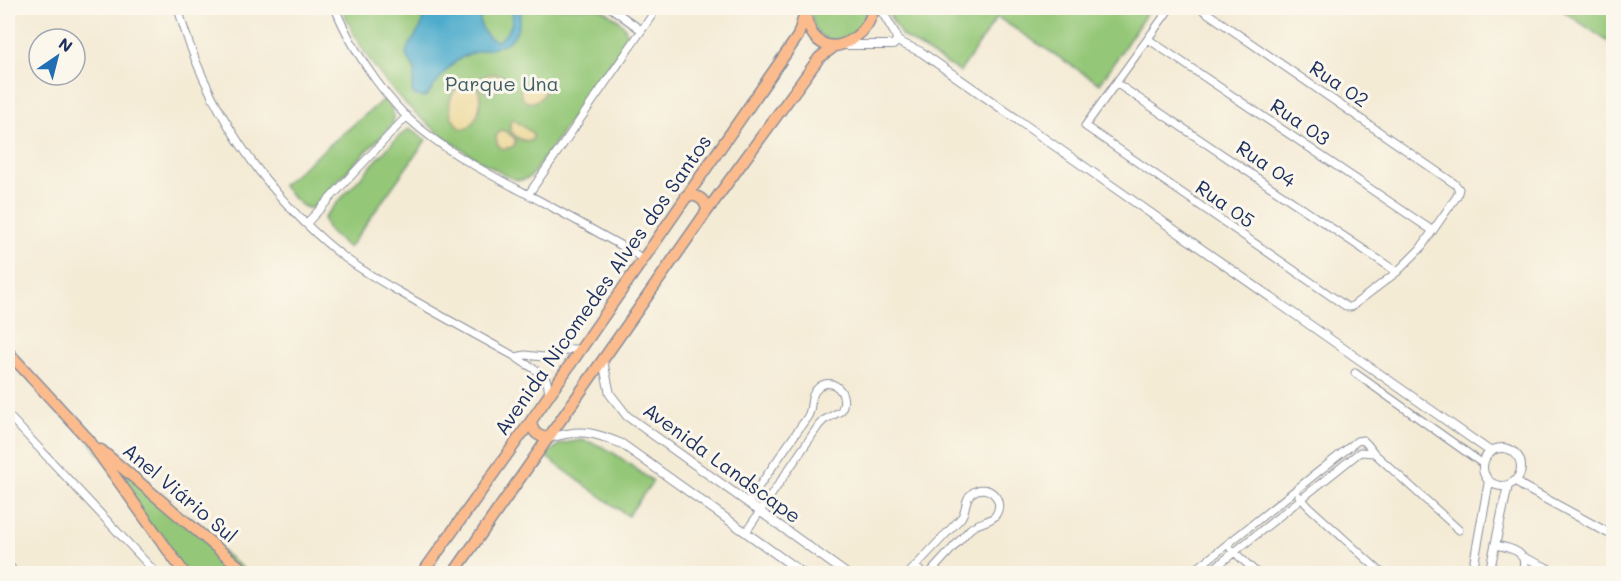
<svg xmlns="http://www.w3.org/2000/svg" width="1621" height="581" font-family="Mali,sans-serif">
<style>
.green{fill:#94c777;stroke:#587b6a;stroke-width:1.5}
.sand{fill:#eeda9e;stroke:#84847e;stroke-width:1.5}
.water{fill:#4daccc;stroke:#346e95;stroke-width:1.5}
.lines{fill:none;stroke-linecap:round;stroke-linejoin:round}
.minor-casing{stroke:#888d9a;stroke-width:9}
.tertiary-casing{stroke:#888d9a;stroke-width:10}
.primary-casing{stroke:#888d9a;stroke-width:13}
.minor{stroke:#fff;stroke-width:7}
.tertiary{stroke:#fff;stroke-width:8}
.primary{stroke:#fbbb8d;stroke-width:10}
.labels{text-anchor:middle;stroke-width:6;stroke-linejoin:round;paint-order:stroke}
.park-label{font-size:20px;fill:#3f5d66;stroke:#fbf7ec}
.street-label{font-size:20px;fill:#1b2f5e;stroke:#fbf7ec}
</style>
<rect width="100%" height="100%" fill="#fbf7ec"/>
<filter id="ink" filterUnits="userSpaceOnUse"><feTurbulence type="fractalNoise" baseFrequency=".0167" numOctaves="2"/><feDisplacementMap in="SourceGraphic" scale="12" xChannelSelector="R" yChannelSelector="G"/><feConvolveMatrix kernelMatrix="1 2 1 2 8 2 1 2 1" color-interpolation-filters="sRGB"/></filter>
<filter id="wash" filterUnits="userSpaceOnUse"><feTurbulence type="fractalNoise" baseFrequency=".008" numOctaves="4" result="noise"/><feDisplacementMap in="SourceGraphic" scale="24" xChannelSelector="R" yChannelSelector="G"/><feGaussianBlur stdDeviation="1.35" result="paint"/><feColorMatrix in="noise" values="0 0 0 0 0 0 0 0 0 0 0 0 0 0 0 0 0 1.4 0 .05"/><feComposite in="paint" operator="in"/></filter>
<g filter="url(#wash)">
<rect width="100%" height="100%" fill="#f4ebd5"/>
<!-- green -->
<path class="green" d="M342,8H600C612,16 631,24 626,41L532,175C520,187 503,174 491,167C423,128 372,81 342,8Z
M811,8H869C865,17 862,25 854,32C831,52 810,34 811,8Z
M885,8H1150L1100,84L997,17L960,72L902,36Z
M1559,8H1613V45Z
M384,99C391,107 397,113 392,125L322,197C310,223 292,196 282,185Z
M409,129L426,140L349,248C339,240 324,231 324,217L397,138Z
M89,440L248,573H185Z
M581,440C615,447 625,464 653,481L628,516L545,456L560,444Z"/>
<!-- sand -->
<path class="sand" d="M492,74L502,75L504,77C497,111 459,79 492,74Z
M466,82C497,86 470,150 454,121C445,107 450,89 466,82Z
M526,82L534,84L545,92C539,105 521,108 520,89Z
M513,119L533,134V138L530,141C518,141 507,133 511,120Z
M501,130L507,132L515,139V144L512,147L503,149L497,144L496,136Z"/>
<!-- water -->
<path class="water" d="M425,8H481C478,24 481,35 497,41C509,34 516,21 511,8H521C519,57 492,41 461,58C447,67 437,82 427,96L422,97L414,95L412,89L415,70L406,55L407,49L421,27Z"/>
</g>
<g filter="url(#ink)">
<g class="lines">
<!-- minor casing -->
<g class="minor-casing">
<path id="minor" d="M178,8C204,104 262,191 340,254C364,273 391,287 417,302C450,321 483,339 516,357C523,364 542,371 546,379C548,383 548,390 549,394
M335,8C351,47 378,88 408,118C448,155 497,178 544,203C574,219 603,236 633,252L642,259
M611,8L641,30
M1170,8L1085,126L1347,307H1351L1397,272L1420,249L1457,196L1459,189L1455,184L1200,8
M1148,39L1433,231
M1116,83L1397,272
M528,195L657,8
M306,224L407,116
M516,357L525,355L543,357L558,354L570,349H580
M1355,373L1483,464
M8,415L157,574
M1299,496L1309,507L1383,574
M746,532L819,425L824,420L841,411C851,393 831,374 817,389C809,396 813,407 808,416L748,502
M1495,545C1512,548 1531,552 1521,574
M1231,549L1258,574
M1521,556L1546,567L1556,574
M8,564L16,574
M915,566L923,574
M908,574L961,518C967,510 964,499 972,493C987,481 1007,500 995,516C990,522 978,522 970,529L929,574
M1190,574L1357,441L1363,440L1368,445L1374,453L1459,530
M1207,574L1360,452L1374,453"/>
</g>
<!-- tertiary casing -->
<g class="tertiary-casing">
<path id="tertiary" d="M880,8L896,35L897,41L921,52L1491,452
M843,45H893L897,41
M603,361L610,394L627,416L847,574
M549,438C581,429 591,431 622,444L804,574
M1483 467a19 19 0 1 1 38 0a19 19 0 1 1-38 0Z
M1516,480L1522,486L1614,536
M1472,574L1489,481
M1489,574L1508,485"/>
</g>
<!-- primary casing -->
<g class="primary-casing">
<path id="primary" d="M805,14C807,22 809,30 814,36C830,56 855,42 867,25C870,20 872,13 875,8
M686,196C698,194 706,200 707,211
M8,352L89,440L185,574
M531,421C532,432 538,437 549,438
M101,450L248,574
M422,574L531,421L798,36L805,13
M453,574L707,211L819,58L835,46"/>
</g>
<!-- minor -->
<use href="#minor" class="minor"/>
<!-- tertiary -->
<use href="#tertiary" class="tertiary"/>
<!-- primary -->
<use href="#primary" class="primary"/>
</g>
</g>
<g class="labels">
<!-- park labels -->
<g class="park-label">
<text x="502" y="91">Parque Una</text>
</g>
<!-- street labels -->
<g class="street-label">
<text transform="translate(1339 84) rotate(34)" y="7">Rua 02</text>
<text transform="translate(1300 122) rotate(34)" y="7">Rua 03</text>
<text transform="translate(1266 164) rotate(34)" y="7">Rua 04</text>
<text transform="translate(1225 204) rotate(35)" y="7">Rua 05</text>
<text transform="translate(603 285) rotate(-55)" y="7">Avenida Nicomedes Alves dos Santos</text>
<text transform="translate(722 463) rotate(36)" y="7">Avenida Landscape</text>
<text transform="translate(180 493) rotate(40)" y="7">Anel Viário Sul</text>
</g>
</g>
<!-- margin -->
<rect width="1621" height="581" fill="none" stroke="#fbf7ec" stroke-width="30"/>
<!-- north arrow -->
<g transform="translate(57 57) rotate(35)"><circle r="28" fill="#fbf7ec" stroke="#a1a7b3" stroke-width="1.5"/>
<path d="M0-4.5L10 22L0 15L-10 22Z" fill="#1f6fb2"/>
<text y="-9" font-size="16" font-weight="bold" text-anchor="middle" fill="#1b2f5e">N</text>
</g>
</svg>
